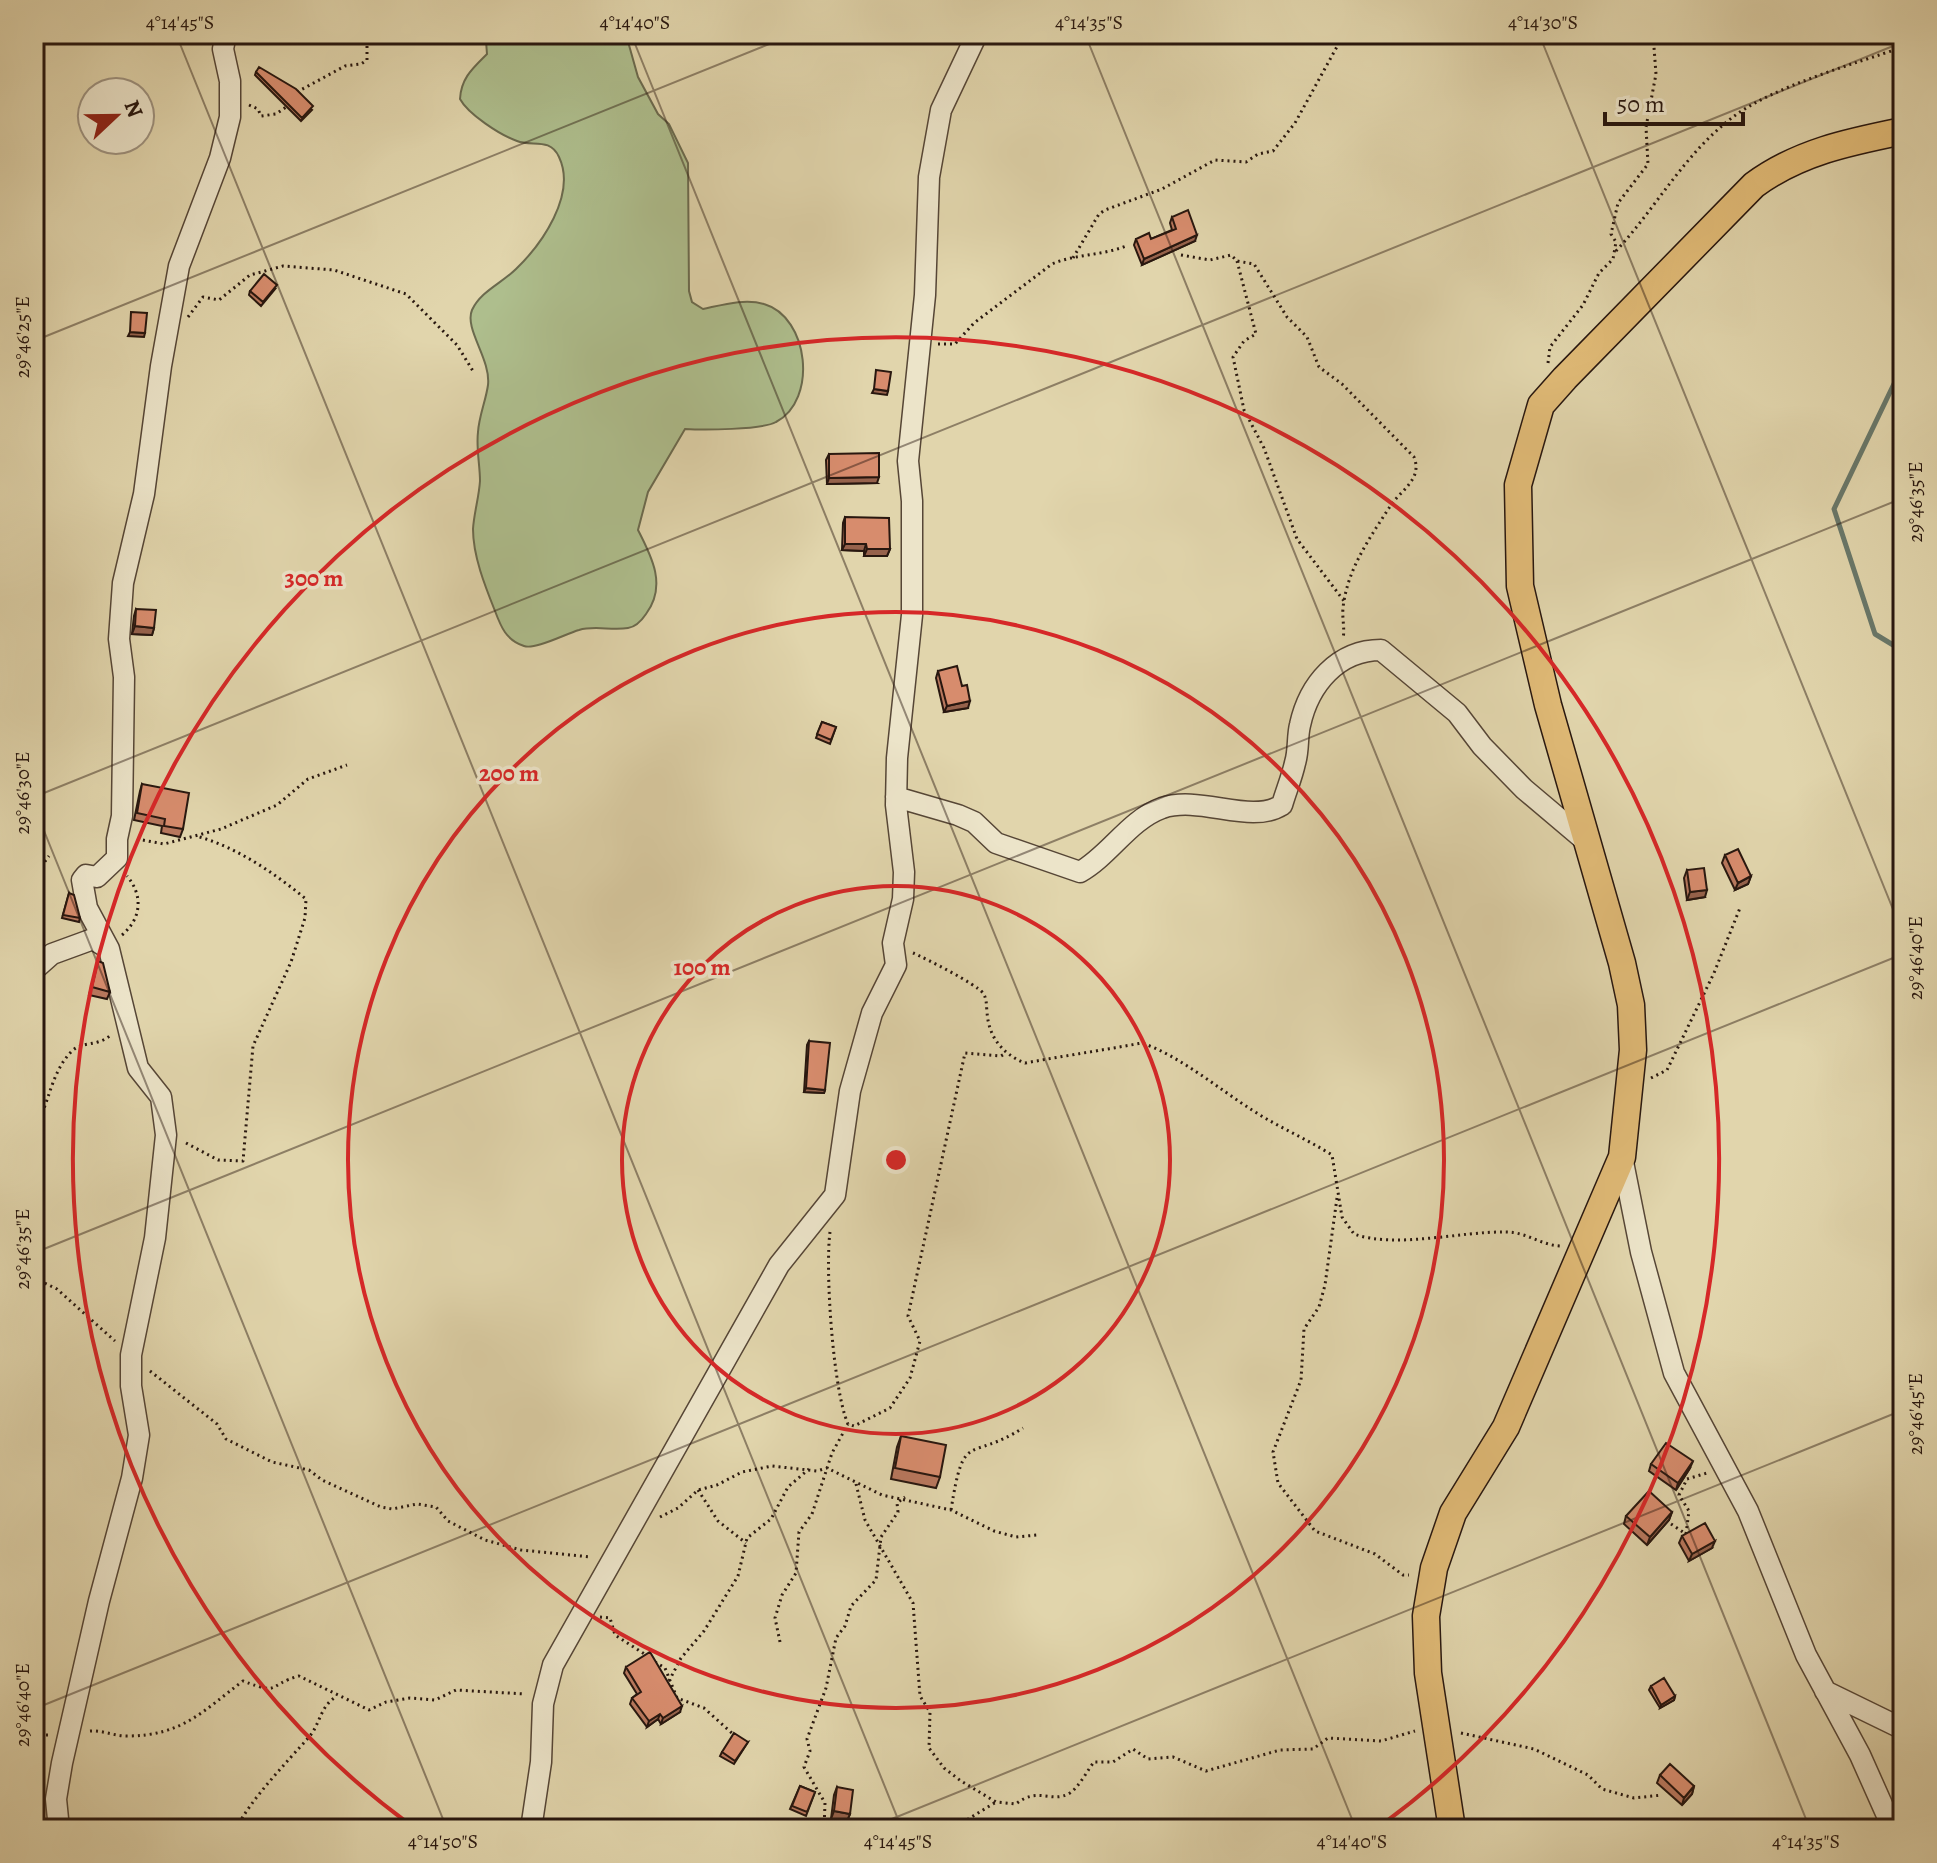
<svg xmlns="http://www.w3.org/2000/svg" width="1937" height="1863" font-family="Alegreya,serif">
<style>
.green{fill:#aebe8d;stroke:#6b6a4e;stroke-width:2}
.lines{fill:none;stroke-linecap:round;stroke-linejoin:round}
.stream{stroke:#69786a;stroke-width:5}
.minor-casing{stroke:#564636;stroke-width:23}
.major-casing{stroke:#28170f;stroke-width:29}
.path{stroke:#28170f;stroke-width:3;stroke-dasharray:2 4;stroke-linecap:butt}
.minor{stroke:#ece4c9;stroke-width:20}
.major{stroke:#e0ba76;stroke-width:26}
.wall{fill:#b9785e;stroke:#28170f;stroke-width:2}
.shaded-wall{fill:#96624c;stroke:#28170f;stroke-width:2}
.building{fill:#d78c6d;stroke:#28170f;stroke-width:2}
.ticks{fill:none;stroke:#28170f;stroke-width:2;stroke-opacity:0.45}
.ring{fill:none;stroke:#d62828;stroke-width:4}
.centre{fill:#d62828;stroke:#ece4c9;stroke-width:4}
.ring-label{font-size:24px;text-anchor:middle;font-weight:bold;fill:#d62828;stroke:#ece4c9;stroke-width:7;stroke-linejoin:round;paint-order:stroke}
.neatline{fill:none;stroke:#28170f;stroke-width:3}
.ticks-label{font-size:20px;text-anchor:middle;fill:#28170f}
</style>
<rect width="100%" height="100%" fill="#e1d5ac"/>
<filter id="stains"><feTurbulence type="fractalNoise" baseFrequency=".0025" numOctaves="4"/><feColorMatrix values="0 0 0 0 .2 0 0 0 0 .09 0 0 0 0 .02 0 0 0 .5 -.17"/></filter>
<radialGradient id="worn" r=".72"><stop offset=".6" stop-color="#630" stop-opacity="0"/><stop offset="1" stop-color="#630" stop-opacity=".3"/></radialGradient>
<!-- green -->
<path class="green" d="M490,34H622L627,38L638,77L658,114L669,124L688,163L689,291L692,302L703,309C722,305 745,298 764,304C809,317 818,400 776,422C762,430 703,430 685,429L648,492L638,530C652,557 667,586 646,614C642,620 635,627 628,628C612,631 595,625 579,630C565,634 535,650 524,646C506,640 501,627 495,611C485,586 473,556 473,529C474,513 479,497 480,481C480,465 476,448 478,432C479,416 486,400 488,385C491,359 464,329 472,310C481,291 502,283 516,269C541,245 577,195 559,157C550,137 532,147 517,141C500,135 468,114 460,99C461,78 473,68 487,54L486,41Z"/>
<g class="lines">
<!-- stream -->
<path class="stream" d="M1903,365L1834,509L1875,634L1903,651"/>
<!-- minor casing -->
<g class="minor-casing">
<path id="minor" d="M896,797L958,815L974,822L996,843L1080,872C1110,855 1129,820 1162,808C1201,795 1250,825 1282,805C1286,791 1292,777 1295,763C1299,750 1297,737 1300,725C1309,684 1338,650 1381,650L1457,713L1482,746L1524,789L1588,843
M34,970L52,954L93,939L109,949
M1622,1157L1641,1252L1674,1373L1748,1511L1806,1655L1860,1755L1893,1829
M1825,1691L1903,1729
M59,1829L56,1799L62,1763L99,1601L132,1478L139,1435L131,1386V1355L155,1238L166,1135L161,1097L138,1068L109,949L87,908L82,880L86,875L97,877L117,858V839L122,816L124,677L119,639L123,583L144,494L161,366L179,266L220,158L230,117V81L223,49L226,34
M531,1829L541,1762L543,1704L553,1665L779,1265L835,1195L850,1091L872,1013L896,965L893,943L903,899L904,872L896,805L897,758L912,615V501L908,461L925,295L929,177L941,110L977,34"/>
</g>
<!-- major casing -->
<g class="major-casing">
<path id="major" d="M1452,1829L1428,1673L1426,1616L1434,1568L1453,1513L1506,1427L1622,1157L1633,1050L1631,1005L1622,963L1548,705L1520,586L1518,485L1541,405L1565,378L1754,185C1799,152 1849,142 1903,131"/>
</g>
<!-- path -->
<path class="path" d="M297,92L345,66L361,64L367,60V43L375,34
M249,105L258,109L261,116L276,114L289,105
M1616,251C1656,208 1685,153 1733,117C1774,86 1854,64 1903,47
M1181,255L1210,260L1231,255L1237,261L1254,264L1287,317L1307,337L1319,367L1342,384L1414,457C1423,480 1400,490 1389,508C1369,539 1347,570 1343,608C1342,619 1345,628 1343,639
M1073,258L1099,214L1105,210L1162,189L1215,160L1246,162L1258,154L1273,151L1295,123L1344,34
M1237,261L1256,334L1244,341L1233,357L1244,410L1264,448L1297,539L1344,601
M188,317L203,297L219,300L250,275L265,271L283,266L334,270L406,294L457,345L473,371
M938,344H955L974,323L1052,264C1075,254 1101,256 1126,246
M1548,363L1550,347L1583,305L1599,273L1613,259L1616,242L1611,234L1618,203L1648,164L1646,127L1656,74L1653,34
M137,839L164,844L221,829L277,805L308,779L347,765
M34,876L49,856
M122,935C142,918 143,895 127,876
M913,953C925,958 976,984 983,993C987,999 986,1004 987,1011C988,1036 1002,1054 1025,1063C1064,1056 1103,1050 1142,1043C1180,1056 1219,1089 1252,1110C1278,1127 1305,1138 1332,1155L1342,1217L1354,1234C1396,1249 1462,1231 1506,1232C1526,1232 1541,1245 1560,1246
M1651,1078L1667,1070L1714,973L1740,908
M34,1129C50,1104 50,1073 72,1051C82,1041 97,1047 111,1035
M186,1143L218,1160L243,1161L253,1046L291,962L305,918L306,899C274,873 237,847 196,836
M1337,1198L1325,1285L1319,1307L1304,1329L1301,1380L1273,1452L1278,1483L1315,1531L1375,1554L1403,1575H1409
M830,1232C825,1270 833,1390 848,1424L854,1426L890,1408L910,1378L920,1341L908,1316L965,1053L1001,1056L1006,1053
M34,1278L57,1289L115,1341
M150,1371L217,1424L226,1439L272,1462L309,1470L322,1480L381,1507L392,1509L417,1504L436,1507L448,1521L485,1540L521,1550L591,1557
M856,1484L865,1520L913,1603L920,1696L930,1712L929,1748L944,1768L961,1781L996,1802L1016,1804C1038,1786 1052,1804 1070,1793C1079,1787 1087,1771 1094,1762H1113L1133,1749L1148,1759L1173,1757L1206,1771L1280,1750L1313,1749L1328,1738L1381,1741L1415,1731
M698,1490L718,1521L746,1543
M951,1510C964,1428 968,1463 1023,1428
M660,1517L678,1508L698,1490L717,1485L742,1472L772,1466L817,1471L827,1468L882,1495L951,1510L994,1531L1016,1537L1037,1535
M1671,1524L1686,1534L1689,1511L1679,1495L1687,1479L1707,1473
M600,1617L610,1618L615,1635L649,1657
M780,1642L775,1618L782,1595L796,1573L799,1532L812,1514L832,1453L848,1424
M655,1662L665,1668L677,1698L704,1708L733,1734
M669,1681L681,1658L704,1631L738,1576L747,1538L771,1519L788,1487L809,1469
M90,1731C102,1730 114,1736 127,1736C182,1736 203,1711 243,1681C282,1696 266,1685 299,1676L369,1710L386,1702L410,1698L435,1700L456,1690L525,1694
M1461,1733L1534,1749L1588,1775L1602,1789L1634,1798L1662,1795
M34,1735H50
M236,1829C250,1800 287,1762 309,1737C320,1725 320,1706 336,1697
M824,1829L825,1803L804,1767L810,1751L807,1739L826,1688L836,1638L845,1626L851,1606L876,1580L881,1537L898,1512L897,1503L905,1497
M952,1829L996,1802"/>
<!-- minor -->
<use href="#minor" class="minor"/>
<!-- major -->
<use href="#major" class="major"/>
</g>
<!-- wall -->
<path class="wall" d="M256,72L312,110L301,121L255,75Z
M1172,217L1195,241L1142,265L1134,245L1136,239H1151L1172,230L1170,223Z
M275,289L261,306L249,295L250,291Z
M829,454L877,483L827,484L826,460Z
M845,517L890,549L887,556H864V551L842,550L843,523Z
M136,609L154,628L152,635L132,634L134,616Z
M938,671L962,686L968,708L944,712L936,678Z
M822,722L836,727L830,744L816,738Z
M142,784L183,829L180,837L161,833L162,826L134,820L140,791Z
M1725,855L1751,876L1748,884L1735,890L1722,863Z
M1687,870L1705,897L1687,900L1684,878Z
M69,893L80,918L79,922L62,918Z
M98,961L110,992L107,999L89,995Z
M809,1041L825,1090L824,1093L804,1092L807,1045Z
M901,1436L940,1477L936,1488L891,1479L897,1447Z
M1651,1464L1690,1468L1676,1490L1649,1471Z
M1672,1512L1669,1520L1647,1545L1624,1524L1626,1516Z
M1682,1536L1712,1548L1689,1561L1679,1543Z
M626,1667L680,1712L661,1724L658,1719L647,1727L630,1704L632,1698L637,1694L624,1673Z
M1651,1686L1675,1696L1674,1700L1660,1708L1649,1690Z
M748,1742L734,1764L720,1756L722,1752Z
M1660,1775L1694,1786L1692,1794L1682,1805L1657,1783Z
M800,1786L815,1792L806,1816L790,1809Z
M837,1787L850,1814L847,1821L831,1819L834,1795Z"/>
<!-- shaded-wall -->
<path class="shaded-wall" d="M1197,235L1195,241L1142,265L1144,259Z
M130,332L145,333L144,337L128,336Z
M874,389L888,391L887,395L872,393Z
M879,477L877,483L827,484L829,478Z
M845,544H866L864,551L842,550Z
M867,549H890L887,556H864Z
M135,626L154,628L152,635L132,634Z
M970,701L968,708L944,712L947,706Z
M1751,876L1748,884L1735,890L1738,883Z
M1707,890L1705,897L1687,900L1690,892Z
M806,1088L825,1090L824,1093L804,1092Z
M1693,1461L1690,1468L1676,1490L1678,1483Z
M1672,1512L1669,1520L1647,1545L1650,1537Z
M1715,1541L1712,1548L1689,1561L1692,1554Z
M1675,1696L1674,1700L1660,1708L1661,1705Z
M682,1706L680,1712L661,1724L663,1718Z
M660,1714L658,1719L647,1727L649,1721Z
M1694,1786L1692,1794L1682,1805L1684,1798Z
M834,1811L850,1814L847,1821L831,1819Z"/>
<!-- building -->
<path class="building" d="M259,67L296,89L313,106L302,118L256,72Z
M1188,210L1197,235L1144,259L1136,239L1149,233L1151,239L1176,229L1172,217Z
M264,274L277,285L263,302L250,291Z
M131,312L147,313L145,333L130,332Z
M876,370L891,372L888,391L874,389Z
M879,453V477L829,478V454Z
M845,517L889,518L890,549H867L866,544H845Z
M136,609L156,610L154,628L135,626Z
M957,666L962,686L967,685L970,701L947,706L938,671Z
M822,722L836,727L831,740L817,734Z
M142,784L189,793L183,829L164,826L165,819L137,813Z
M1738,849L1751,876L1738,883L1725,855Z
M1704,868L1707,890L1690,892L1687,870Z
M69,893L74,895L80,918L63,915Z
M98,961L103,963L110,992L92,987Z
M809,1041L830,1043L825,1090L806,1088Z
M901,1436L946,1445L940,1477L895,1468Z
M1666,1443L1693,1461L1678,1483L1651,1464Z
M1649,1491L1672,1512L1650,1537L1626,1516Z
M1705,1523L1715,1541L1692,1554L1682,1536Z
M650,1652L682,1706L663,1718L660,1714L649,1721L632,1698L641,1692L626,1667Z
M1664,1678L1675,1696L1661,1705L1651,1686Z
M734,1733L748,1742L735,1761L722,1752Z
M1670,1764L1694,1786L1684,1798L1660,1775Z
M800,1786L815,1792L807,1812L792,1806Z
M837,1787L853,1790L850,1814L834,1811Z"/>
<!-- ticks -->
<path class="ticks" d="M176,34L902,1829M631,34L1356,1829M1085,34L1810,1829M1539,34L1903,934M34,341L794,34M34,797L1903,42M34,806L447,1829M34,1253L1903,498M34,1709L1903,954M867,1829L1903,1410"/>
<!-- distance rings -->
<g class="ring">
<circle cx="896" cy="1160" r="274"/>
<circle cx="896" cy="1160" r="548"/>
<path d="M412 1826A823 823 0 1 1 1380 1826"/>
</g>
<circle cx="896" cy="1160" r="12" class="centre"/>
<g class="ring-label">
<text x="314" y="586">300 m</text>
<text x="509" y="781">200 m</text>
<text x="702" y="975">100 m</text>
</g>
<!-- margin -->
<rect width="1937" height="1863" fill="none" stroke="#e1d5ac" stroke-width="88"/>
<!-- north arrow -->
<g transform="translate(116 116) rotate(68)"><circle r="38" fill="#ece4c9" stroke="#9e927f" stroke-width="2"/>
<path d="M0-6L14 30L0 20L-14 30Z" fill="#8f2418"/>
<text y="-12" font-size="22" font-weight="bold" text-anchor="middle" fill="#28170f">N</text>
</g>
<!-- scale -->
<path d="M1605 112v12h138v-12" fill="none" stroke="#28170f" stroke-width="4"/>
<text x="1617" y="112" font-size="24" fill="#28170f" stroke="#ece4c9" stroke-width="6" paint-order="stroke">50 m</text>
<rect x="44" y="44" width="1849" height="1775" class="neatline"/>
<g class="ticks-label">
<text x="180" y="29">4°14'45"S</text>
<text x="635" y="29">4°14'40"S</text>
<text x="1089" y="29">4°14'35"S</text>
<text x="1543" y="29">4°14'30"S</text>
<text transform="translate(22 337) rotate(-90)" y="7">29°46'25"E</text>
<text transform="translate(1915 502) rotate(-90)" y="7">29°46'35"E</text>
<text transform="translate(22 793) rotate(-90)" y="7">29°46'30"E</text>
<text transform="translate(1915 958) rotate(-90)" y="7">29°46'40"E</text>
<text transform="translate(22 1249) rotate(-90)" y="7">29°46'35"E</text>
<text transform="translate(1915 1414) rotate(-90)" y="7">29°46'45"E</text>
<text transform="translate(22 1705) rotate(-90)" y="7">29°46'40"E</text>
<text x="443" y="1848">4°14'50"S</text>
<text x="898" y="1848">4°14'45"S</text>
<text x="1352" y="1848">4°14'40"S</text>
<text x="1806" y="1848">4°14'35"S</text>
</g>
<rect width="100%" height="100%" filter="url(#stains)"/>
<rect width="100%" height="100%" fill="url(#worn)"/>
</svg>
